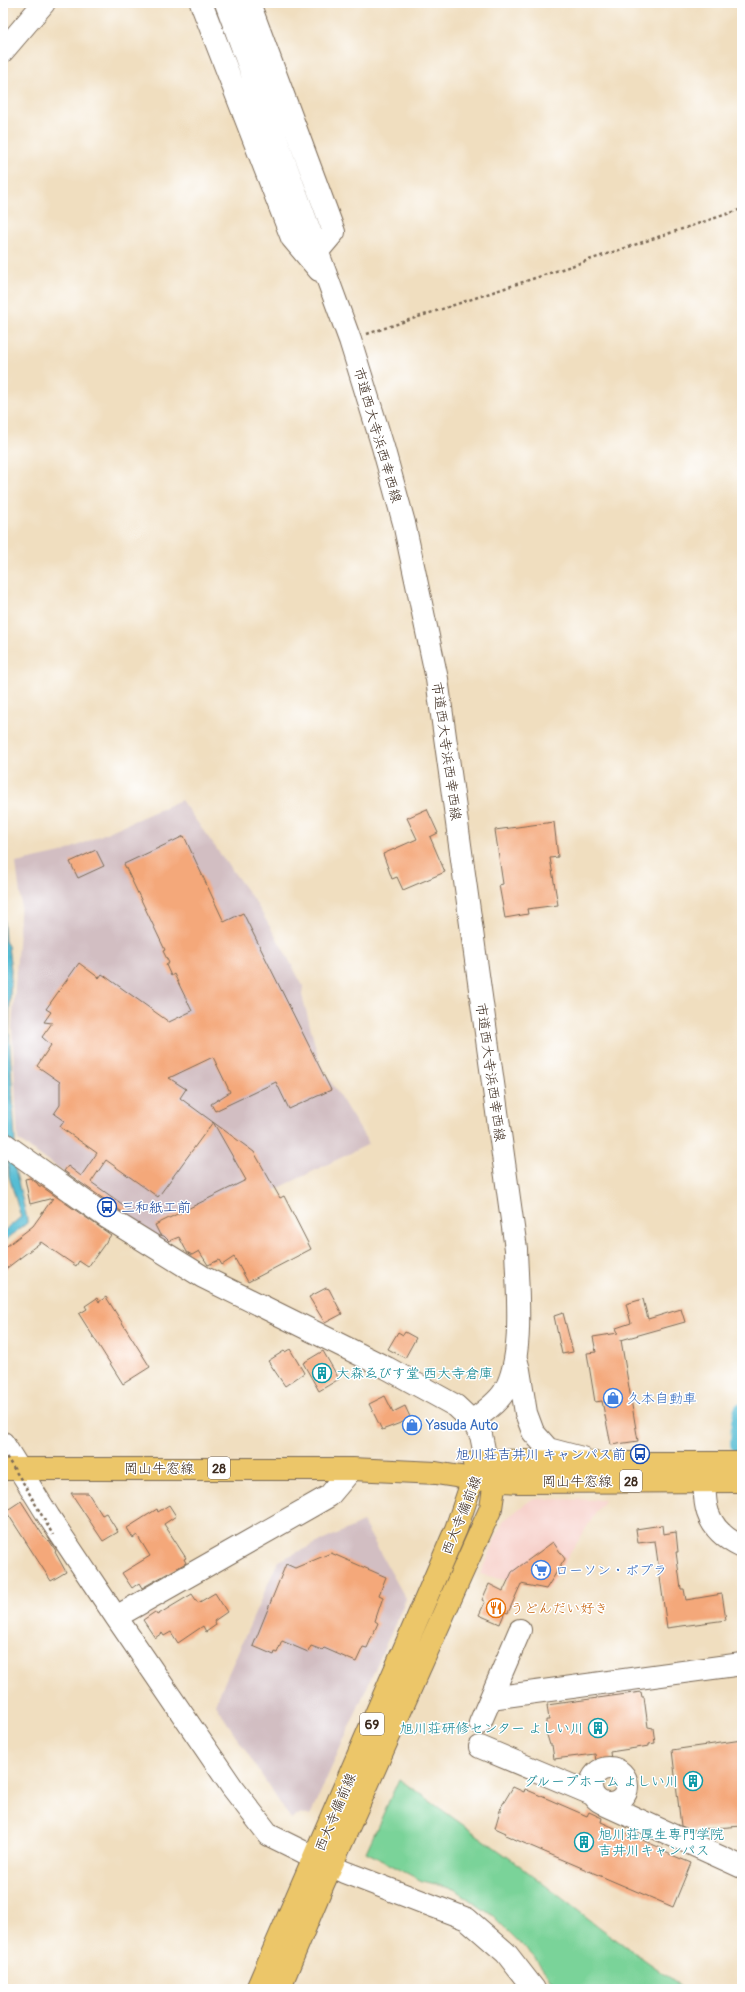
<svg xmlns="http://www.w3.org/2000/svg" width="745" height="1992" font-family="Pangolin,'Klee One',sans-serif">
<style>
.built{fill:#f7d0ca}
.industrial{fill:#d2bec2}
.green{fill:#7ad399;stroke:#5a7e5c}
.water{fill:#56bdd4;stroke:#487479}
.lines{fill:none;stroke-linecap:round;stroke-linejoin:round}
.canal{stroke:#56bdd4;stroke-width:16}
.building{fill:#f4a87a}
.minor-casing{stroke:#7a6956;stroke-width:24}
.major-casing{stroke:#7a6956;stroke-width:24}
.path{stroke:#7a6956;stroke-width:2.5;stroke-dasharray:3 3;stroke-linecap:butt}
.minor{stroke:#fff;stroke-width:22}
.major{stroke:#ecc669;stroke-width:22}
.path-bridge{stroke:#7a6956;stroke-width:2.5;stroke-dasharray:3 3;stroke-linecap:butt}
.labels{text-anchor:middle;stroke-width:3;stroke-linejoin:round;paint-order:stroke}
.shield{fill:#fff;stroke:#766a62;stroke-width:1}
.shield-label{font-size:13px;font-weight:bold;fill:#3b2a1e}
.street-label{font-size:14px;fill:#3b2a1e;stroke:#fff}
.transit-label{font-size:14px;fill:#164399;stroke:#fff;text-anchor:start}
.culture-label{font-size:14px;fill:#0d838f;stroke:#fff;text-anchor:start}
.shop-label{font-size:14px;fill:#366cbe;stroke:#fff;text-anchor:start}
.food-label{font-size:14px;fill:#c56008;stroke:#fff;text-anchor:start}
</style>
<rect width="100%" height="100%" fill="#fff"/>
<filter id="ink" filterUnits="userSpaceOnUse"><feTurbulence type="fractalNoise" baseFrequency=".025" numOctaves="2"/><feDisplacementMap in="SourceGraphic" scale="8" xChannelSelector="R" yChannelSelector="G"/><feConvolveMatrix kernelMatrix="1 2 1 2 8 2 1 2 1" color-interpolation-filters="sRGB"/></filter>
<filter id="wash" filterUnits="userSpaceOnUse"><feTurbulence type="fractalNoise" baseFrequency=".012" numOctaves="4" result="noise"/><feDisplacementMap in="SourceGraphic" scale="16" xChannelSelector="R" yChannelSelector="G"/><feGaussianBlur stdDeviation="0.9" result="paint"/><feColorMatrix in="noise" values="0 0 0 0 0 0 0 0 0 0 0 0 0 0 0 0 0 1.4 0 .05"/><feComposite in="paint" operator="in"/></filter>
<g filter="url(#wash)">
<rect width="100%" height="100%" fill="#f0debf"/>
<!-- built -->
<path class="built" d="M532,1499L604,1500L547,1590L480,1574L503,1521Z"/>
<!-- industrial -->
<path class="industrial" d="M181,800L256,903L283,949L303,986L302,995L320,1064L369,1144L166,1243L18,1140L12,1029L21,902L16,863L61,853Z
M363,1522L406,1599L310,1816L301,1813L291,1820L215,1704L278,1561Z"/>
<!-- green -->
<path class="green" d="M399,1779L519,1865L611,1936L686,1989H558L534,1957L493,1916L454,1889L422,1881L366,1852Z"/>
<!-- water -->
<path class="water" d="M3,904L5,941L8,946L11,970L9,1029L15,1140L13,1161L27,1219V1223L3,1242V1232L21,1217L9,1176L7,1157V1134L3,1082Z"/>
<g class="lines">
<!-- canal -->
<path class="canal" d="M738,1444L739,1422L742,1410"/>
</g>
<g id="blocks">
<!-- building -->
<path class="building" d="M427,809L438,833L430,837L445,872L403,890L397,877L392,879L383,854L417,839L407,818Z
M554,822L558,857L550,858L558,905L527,909L528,914L505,918L499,885L503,884L495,830Z
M184,836L224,922L243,913L331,1090L289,1109L276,1082L215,1111L211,1104L230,1092L213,1057L169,1078L186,1089L180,1098L254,1152L280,1198L284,1196L311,1249L248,1282L234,1257L222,1265L219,1260L208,1265L199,1251L192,1255L187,1252L179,1237L169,1241L164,1236L160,1235L155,1225L246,1180L213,1122L158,1197L106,1160L91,1182L129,1209L125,1214L64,1171L68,1166L81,1176L97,1153L60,1127L64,1121L54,1114L60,1105V1082L37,1066L51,1045L42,1037L52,1023L44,1022L51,1012L46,1009L79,963L99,978L102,974L169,1022L192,1011L174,974L171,976L166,965L169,963L163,951L165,950L124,864Z
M96,850L104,866L78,878L70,862Z
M30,1178L37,1183L39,1186H41L111,1235L88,1267L79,1261L76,1266L41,1242L3,1271V1249L33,1226L53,1198L30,1204L25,1179Z
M326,1288L329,1289L342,1314L325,1323L309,1297Z
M106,1297L150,1367L123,1384L79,1314L87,1309L85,1306L97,1298L99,1302Z
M643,1299L648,1319L681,1309L685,1322L621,1340L638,1441L611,1445L602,1401L595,1402L587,1353L596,1352L593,1337L618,1333L616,1328L631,1323L626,1304Z
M563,1313L573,1352L562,1354L554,1316Z
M398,1332L403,1335L405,1332L416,1338L405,1358L388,1349Z
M290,1349L304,1373L285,1386L268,1361L284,1351L285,1352Z
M323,1351L339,1379L319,1391L303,1363Z
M385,1396L393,1412L405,1406L411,1419L382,1430L369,1404Z
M71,1493H88L102,1515L106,1513L118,1532L103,1541Z
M21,1501L42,1534L48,1541L49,1540L56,1551L55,1552L66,1572L51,1581L6,1511Z
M169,1505L176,1516L164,1524L186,1558L184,1559L186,1563L142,1588L139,1583L132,1588L122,1573L150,1556L137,1535L133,1538L127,1528L157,1509L158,1512Z
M662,1525L663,1534L676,1532L678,1552H676L681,1589H684L686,1600L722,1594L726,1620L667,1628L655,1541L638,1543L636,1529Z
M553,1542L565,1559L546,1589L521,1584L508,1613L505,1612L500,1624L479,1615L485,1602L482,1600L489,1584L503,1591L512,1572Z
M331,1553L386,1577L379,1595L383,1597L375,1621L378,1623L367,1648L363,1647L356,1662L324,1648L322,1650L311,1646L308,1652L282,1641L277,1653L275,1652L274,1655L253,1646L286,1564L295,1568Z
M215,1593L227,1612L214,1621L216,1625L206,1632L203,1626L178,1643L171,1632L164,1636L162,1633L155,1638L143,1620L155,1612L157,1615L192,1594L198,1603Z
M641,1692L642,1697H644L648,1727L653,1728L655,1743L649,1744V1746L610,1752L611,1760L596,1762L595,1754L554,1759L552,1745H550L546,1732V1720H549L547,1705Z
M742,1740V1826L691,1830L681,1826L672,1750Z
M513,1787L524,1792L525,1789L587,1816L589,1812L602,1818L601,1822L663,1849L662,1851L691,1863L673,1907L505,1835L506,1833L495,1828L501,1807Z"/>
</g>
</g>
<g filter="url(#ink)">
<use href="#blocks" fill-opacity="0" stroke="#7a6956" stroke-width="1"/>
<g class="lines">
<!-- minor casing -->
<g class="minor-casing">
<path id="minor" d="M201,3L292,238L319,270
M226,3L350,340L383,447L404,523L437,679L516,1249C517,1289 525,1357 504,1392C497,1403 483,1413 472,1421
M249,3L334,232L318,251
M3,51L44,3
M3,1143L108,1218L203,1277L387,1368L456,1406L472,1421L481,1435L486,1460L503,1471
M516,1359L519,1370L526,1413L533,1432L548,1449L582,1458
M3,1443L49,1517L116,1617L232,1787L269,1835L344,1872L467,1919L506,1953L534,1989
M706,1463C703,1502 702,1528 742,1547
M116,1617L329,1496L352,1469
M491,1698L742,1664
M480,1723L520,1630
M480,1747L592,1794
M591 1786a18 18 0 1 1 36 0a18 18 0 1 1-36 0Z
M606,1805L742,1867"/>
</g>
<!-- major casing -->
<g class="major-casing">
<path id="major" d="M474,1463L486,1460L603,1463H742
M3,1469H352L436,1473L473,1479L519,1482L742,1481
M257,1989L456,1529L473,1479L486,1460
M279,1989L323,1884L491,1508L495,1481L490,1468"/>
</g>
<!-- path -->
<path class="path" d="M367,334L742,209"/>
<!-- minor -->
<use href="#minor" class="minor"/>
<!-- major -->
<use href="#major" class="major"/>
<!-- path-bridge -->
<path class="path-bridge" d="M3,1452L24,1484L53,1535"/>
</g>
</g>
<!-- icons -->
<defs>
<g id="bus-ring" transform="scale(1)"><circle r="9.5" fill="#fff" stroke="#1a4fb4" stroke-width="1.5"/><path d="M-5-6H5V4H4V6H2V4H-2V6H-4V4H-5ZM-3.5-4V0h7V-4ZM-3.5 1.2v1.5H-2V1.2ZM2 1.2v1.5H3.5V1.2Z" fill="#1a4fb4"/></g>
<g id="building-ring" transform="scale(1)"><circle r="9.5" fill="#fff" stroke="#0f9aa8" stroke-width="1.5"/><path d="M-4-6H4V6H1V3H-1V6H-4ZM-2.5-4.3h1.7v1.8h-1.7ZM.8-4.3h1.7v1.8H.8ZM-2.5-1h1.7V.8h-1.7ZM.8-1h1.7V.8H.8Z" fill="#0f9aa8"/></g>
<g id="shop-ring" transform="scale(1)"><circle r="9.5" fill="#fff" stroke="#3f7fe0" stroke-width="1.5"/><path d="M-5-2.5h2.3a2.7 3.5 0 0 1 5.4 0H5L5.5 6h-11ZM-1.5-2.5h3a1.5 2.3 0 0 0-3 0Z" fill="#3f7fe0"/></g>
<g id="supermarket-ring" transform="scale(1)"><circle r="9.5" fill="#fff" stroke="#3f7fe0" stroke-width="1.5"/><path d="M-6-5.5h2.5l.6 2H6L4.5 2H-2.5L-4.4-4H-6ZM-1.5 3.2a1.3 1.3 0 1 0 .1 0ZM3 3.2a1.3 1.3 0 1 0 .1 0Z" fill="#3f7fe0"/></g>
<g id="restaurant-ring" transform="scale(1)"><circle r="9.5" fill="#fff" stroke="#e8710a" stroke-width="1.5"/><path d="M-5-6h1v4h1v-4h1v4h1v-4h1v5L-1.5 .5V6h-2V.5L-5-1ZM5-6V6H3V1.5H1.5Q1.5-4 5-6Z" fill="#e8710a"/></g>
</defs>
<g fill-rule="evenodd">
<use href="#bus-ring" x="107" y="1207"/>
<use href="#building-ring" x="322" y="1373"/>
<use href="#shop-ring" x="613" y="1398"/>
<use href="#shop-ring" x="412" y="1425"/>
<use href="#bus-ring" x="640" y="1454"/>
<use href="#supermarket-ring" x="541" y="1570"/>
<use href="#restaurant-ring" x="496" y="1608"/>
<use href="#building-ring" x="598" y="1728"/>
<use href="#building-ring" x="693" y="1781"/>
<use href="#building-ring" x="584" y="1842"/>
</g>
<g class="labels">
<!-- shield labels -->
<g class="shield">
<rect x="208" y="1457" width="22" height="22" rx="3"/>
<rect x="620" y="1470" width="22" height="22" rx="3"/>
<rect x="360" y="1713" width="24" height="22" rx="3"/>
</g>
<g class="shield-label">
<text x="219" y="1473">28</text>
<text x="631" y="1486">28</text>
<text x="372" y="1729">69</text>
</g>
<!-- street labels -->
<g class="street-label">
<text transform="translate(378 435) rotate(74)" y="5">市道西大寺浜西幸西線</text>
<text transform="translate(447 751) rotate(82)" y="5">市道西大寺浜西幸西線</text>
<text transform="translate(491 1072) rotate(82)" y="5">市道西大寺浜西幸西線</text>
<text x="159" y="1473">岡山牛窓線</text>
<text x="577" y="1486">岡山牛窓線</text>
<text transform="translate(461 1515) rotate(-68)" y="5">西大寺備前線</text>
<text transform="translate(335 1812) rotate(-67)" y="5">西大寺備前線</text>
</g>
<!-- transit labels -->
<g class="transit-label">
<text x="121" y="1212">三和紙工前</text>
<text x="626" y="1459" text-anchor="end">旭川荘吉井川 キャンパス前</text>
</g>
<!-- culture labels -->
<g class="culture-label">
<text x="336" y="1378">大森ゑびす堂 西大寺倉庫</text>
<text x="584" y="1733" text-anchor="end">旭川荘研修センター よしい川</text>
<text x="679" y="1786" text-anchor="end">グループホーム よしい川</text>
<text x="598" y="1839">旭川荘厚生専門学院<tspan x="598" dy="16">吉井川キャンパス</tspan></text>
</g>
<!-- shop labels -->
<g class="shop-label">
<text x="627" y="1403">久本自動車</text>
<text x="426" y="1430">Yasuda Auto</text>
<text x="555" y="1575">ローソン・ポプラ</text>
</g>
<!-- food labels -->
<g class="food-label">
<text x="510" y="1613">うどんだい好き</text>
</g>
</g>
<!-- margin -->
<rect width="745" height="1992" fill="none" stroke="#fff" stroke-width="16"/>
</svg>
